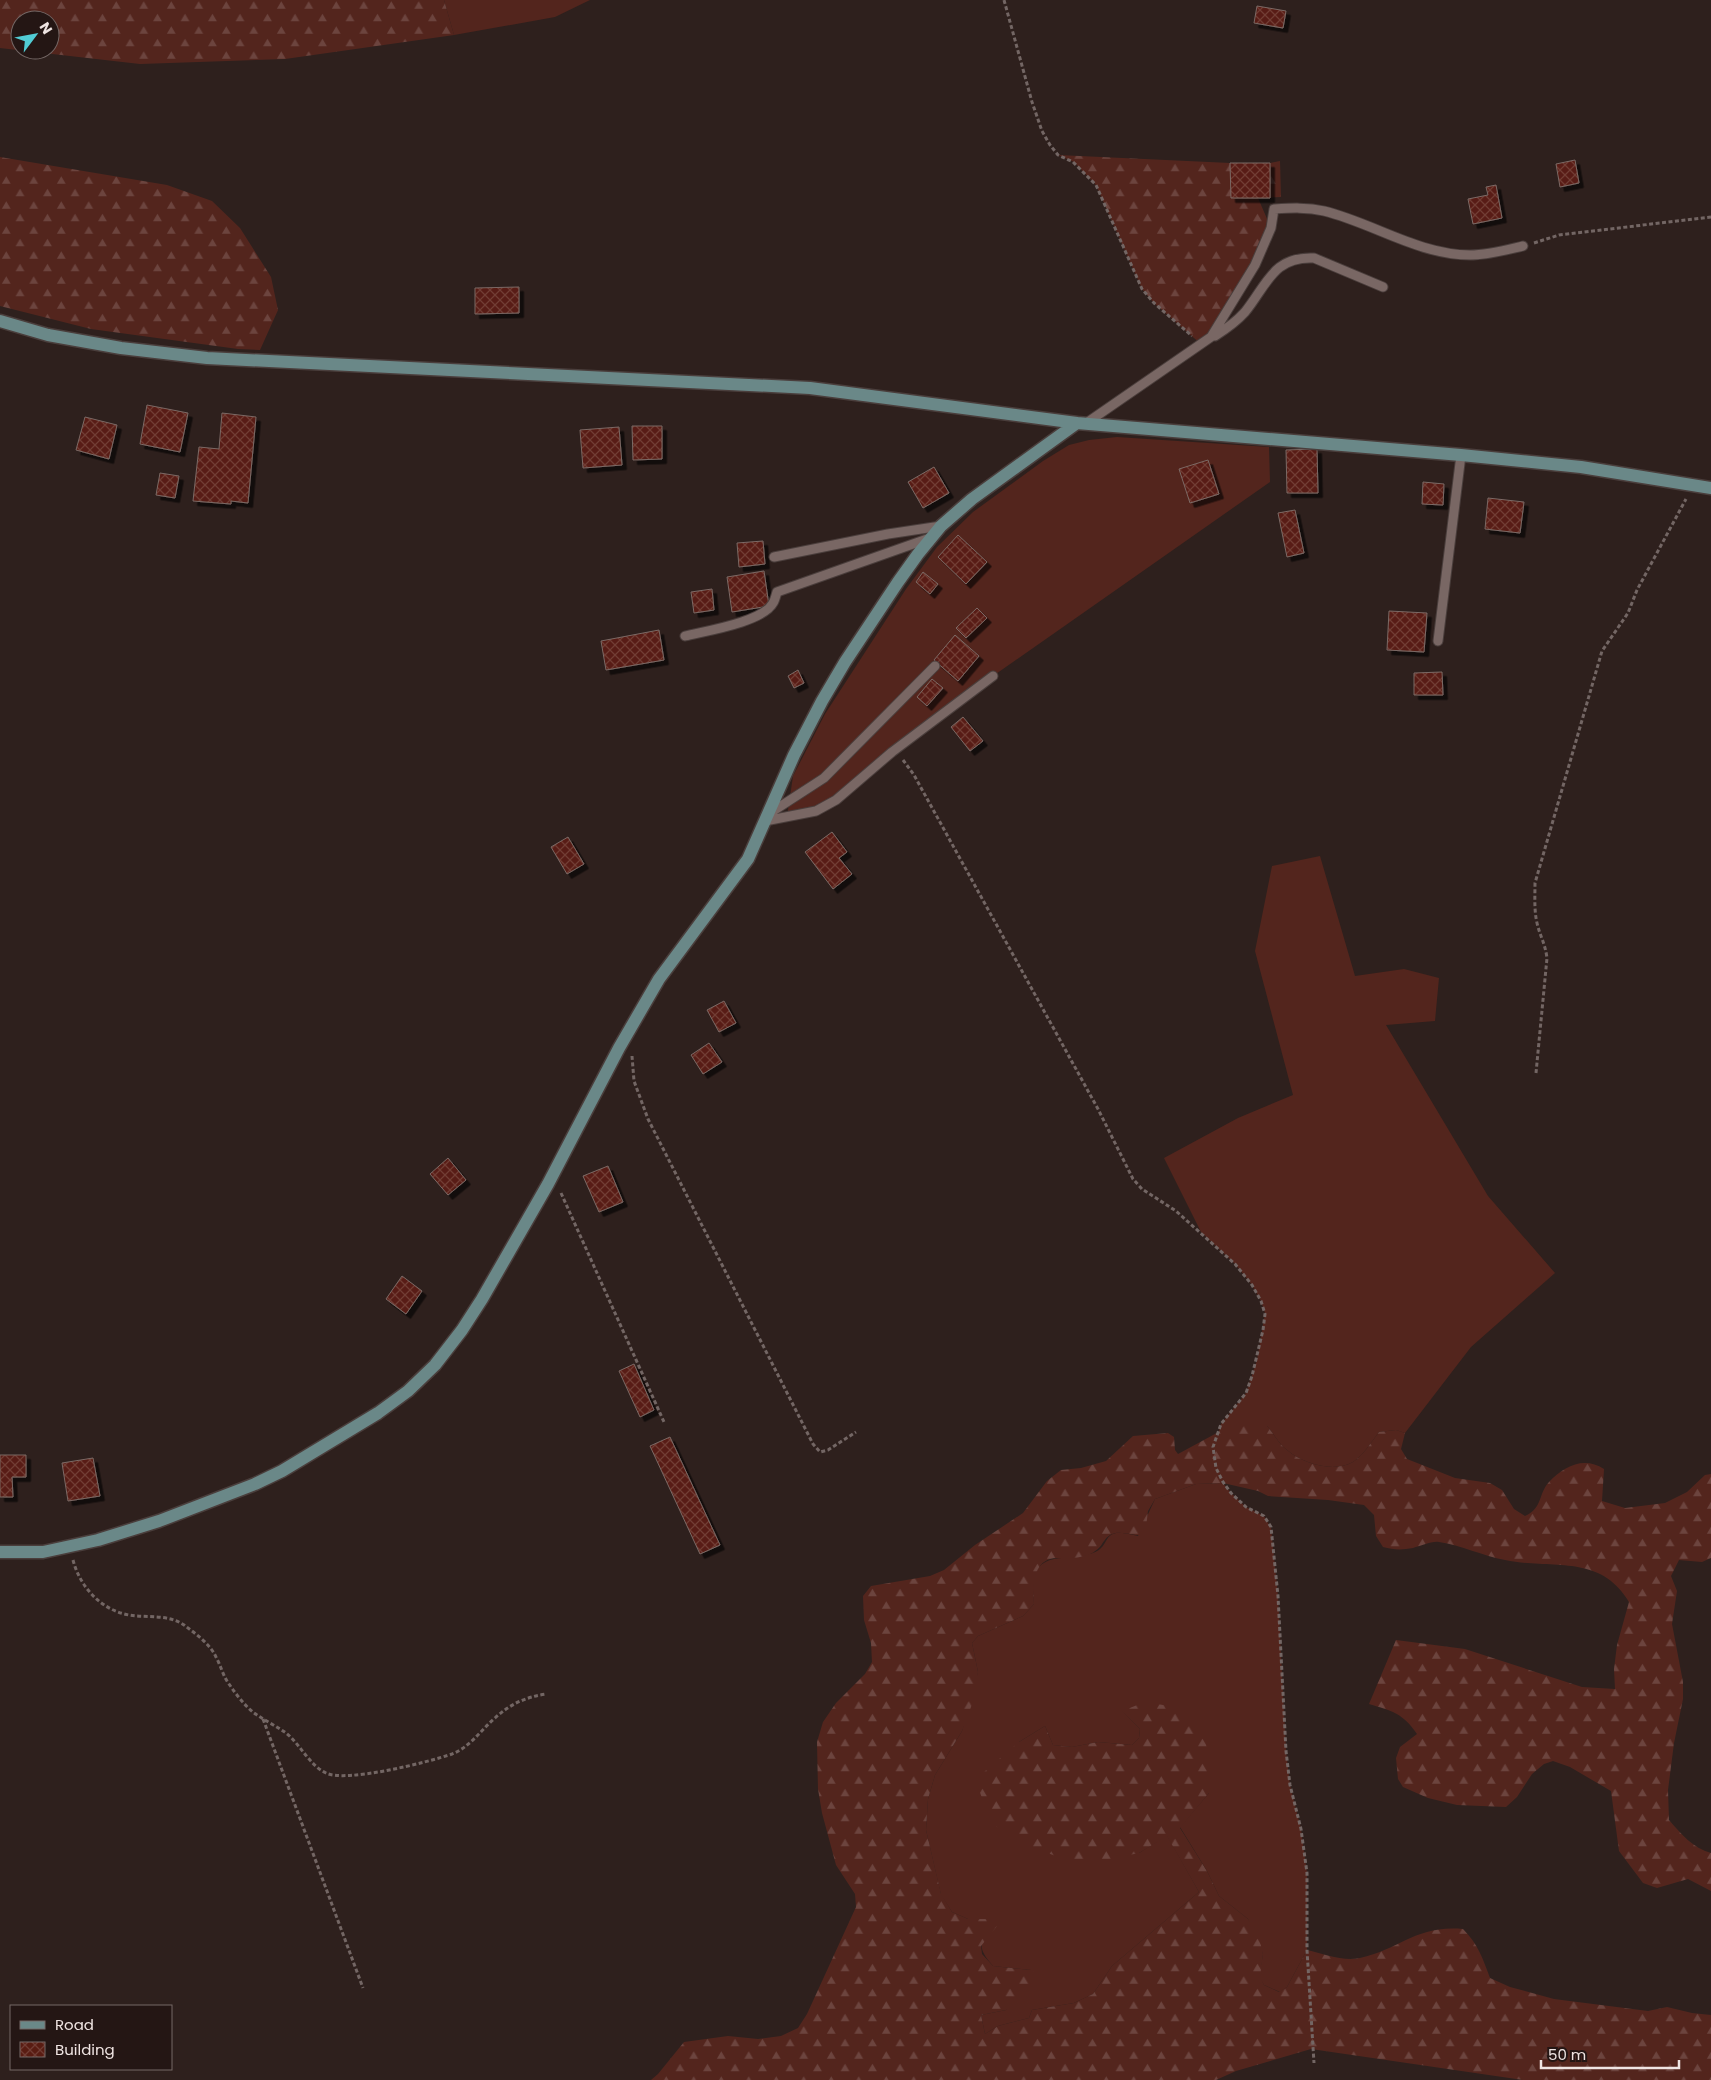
<svg xmlns="http://www.w3.org/2000/svg" width="1711" height="2080" font-family="Poppins,sans-serif">
<style>
.grass{fill:#53251d}
.forest{fill:url(#forest-firs);fill-rule:evenodd}
.building{fill:url(#building-cross-hatch);stroke:#7b6965;filter:url(#shadow)}
.lines{fill:none;stroke-linecap:round;stroke-linejoin:round}
.lane-casing{stroke:#4a3e3c;stroke-width:11}
.secondary-casing{stroke:#4a3e3c;stroke-width:15}
.path{stroke:#736664;stroke-width:3;stroke-dasharray:4 2.5;stroke-linecap:butt}
.lane{stroke:#796764;stroke-width:9}
.secondary{stroke:#6a8888;stroke-width:12}
</style>
<defs>
<pattern id="forest-firs" width="22" height="20" patternUnits="userSpaceOnUse" patternTransform="scale(1.25)"><rect width="22" height="20" fill="#53251d"/><path d="M5 1l3.5 6h-7zM16 11l3.5 6h-7z" fill="#6c443e"/></pattern>
<pattern id="building-cross-hatch" width="8" height="8" patternUnits="userSpaceOnUse" patternTransform="scale(1.25)"><rect width="8" height="8" fill="#591c12"/><path d="M0 0l8 8M0 8l8-8" fill="none" stroke="#713d34"/></pattern>
<filter id="shadow"><feDropShadow dx="4.5" dy="4.5" stdDeviation="0" flood-color="#0009"/></filter>
</defs>
<rect width="100%" height="100%" fill="#2e201d"/>
<!-- grass -->
<path class="grass" d="M444,0H590L555,17L454,35Z
M1117,437L1269,447L1270,482L993,676L836,800L787,817L793,776L825,714L906,589L937,547L973,512L1043,461L1069,445L1089,440Z
M1320,856L1355,976L1404,969L1439,978L1435,1021L1386,1025L1488,1196L1555,1273L1471,1347L1405,1433L1396,1430L1379,1432C1372,1441 1363,1456 1353,1462C1334,1473 1303,1464 1287,1450C1279,1444 1273,1433 1267,1426L1218,1434L1221,1424L1246,1393L1257,1360L1265,1313L1261,1301L1252,1285L1235,1264L1201,1232L1164,1158L1238,1118L1293,1095L1255,951L1272,866Z
M1223,1483L1231,1493L1246,1507L1264,1516L1271,1528L1278,1596L1286,1751L1290,1785L1301,1829L1307,1873V1950L1287,1987L1280,1992L1264,1985L1259,1977L1263,1954L1248,1919L1219,1896L1207,1871L1180,1827L1209,1793L1122,1711L1140,1729L1139,1738L1132,1745L1098,1742L1072,1747L1053,1745L1045,1726L1019,1742L1139,1853L1167,1835L1199,1892L1112,1966L1093,1994L1074,2003L1032,2010L1029,2018L998,2026L985,2034L981,2015L1006,2010L1031,1970L993,1966C975,1946 982,1943 989,1919H968L952,1912L941,1895L926,1830L928,1799L935,1775L962,1731L978,1672L972,1643L978,1636L1023,1616L1034,1604C1033,1593 1031,1577 1039,1567C1051,1554 1071,1560 1086,1555C1090,1554 1097,1552 1100,1549C1107,1543 1106,1535 1116,1533C1123,1532 1132,1535 1138,1536L1155,1499L1196,1484Z"/>
<!-- forest -->
<path class="forest" d="M0,0H444L454,35L285,59L140,64L0,48ZM20,20H50V50H20Z
M1058,155L1230,163H1270L1280,161L1281,197L1258,198L1271,228L1265,243L1202,345L1154,303L1142,289L1096,185L1074,162Z
M0,157L167,185L212,201L240,228L271,277L278,310L260,350L238,349L91,329L0,306Z
M1239,1421L1267,1426C1273,1433 1279,1444 1287,1450C1303,1464 1334,1473 1353,1462C1363,1456 1372,1441 1379,1432L1396,1430L1405,1433L1401,1449L1407,1459L1455,1478L1490,1483L1502,1490L1514,1509L1525,1516C1543,1508 1538,1494 1549,1482C1564,1466 1584,1456 1604,1469L1602,1501L1625,1508L1665,1503L1687,1492L1705,1475L1711,1474V1558L1702,1562L1679,1560L1671,1576L1677,1591L1672,1624L1683,1682V1699L1674,1743L1668,1790L1669,1820C1681,1834 1693,1848 1711,1853V1891L1688,1879L1657,1888L1643,1883L1619,1851L1611,1791L1570,1767L1553,1761L1544,1764L1532,1774L1517,1797L1506,1807L1457,1805L1428,1798L1403,1787L1398,1779L1396,1758L1400,1747L1417,1734C1403,1713 1392,1711 1369,1704L1396,1640L1465,1649L1582,1687L1615,1689L1614,1669L1617,1645L1629,1602C1600,1553 1552,1570 1505,1560C1483,1556 1461,1545 1439,1542C1431,1541 1421,1546 1413,1548C1402,1550 1394,1550 1383,1547L1376,1536L1374,1515L1364,1505L1328,1500L1268,1496L1258,1491L1223,1483L1196,1484L1155,1499L1148,1511L1145,1535C1134,1537 1120,1529 1110,1535C1101,1541 1104,1548 1088,1555C1077,1559 1067,1558 1057,1558C1032,1559 1033,1586 1034,1604L1023,1616L978,1636L972,1643L978,1672L974,1699L962,1731L935,1775L928,1799L926,1830L941,1894L952,1912L968,1919H989L997,1926L981,1946L982,1954L993,1966L1031,1970L1039,1976V1987L1006,2010L981,2015L985,2034L998,2026L1029,2018L1032,2010L1074,2003L1093,1994L1112,1966L1199,1892L1167,1836L1139,1853L1100,1861L1067,1860L1025,1845L997,1827L987,1812L978,1787L984,1772L1019,1742L1045,1726L1053,1745L1072,1747L1098,1742L1132,1745L1139,1738L1140,1729L1122,1711L1145,1702L1169,1706L1184,1713L1206,1743L1210,1765L1209,1793L1180,1828L1207,1871L1219,1896L1248,1919L1259,1937L1263,1954L1260,1977L1264,1985L1279,1992L1287,1987L1307,1950C1324,1954 1344,1962 1360,1958C1401,1949 1416,1925 1463,1929C1478,1944 1483,1959 1490,1978L1510,1987L1554,1999L1648,2011L1667,2007L1692,2013L1711,2015V2080H1523L1311,2049L1236,2071L1216,2080H651L658,2074L684,2042L728,2036L758,2039L781,2036L798,2028L807,2014L856,1907L855,1894L836,1865L822,1813L818,1789L817,1742L823,1722L836,1703L865,1674L872,1662L871,1643L864,1620L863,1596L871,1586L930,1576L944,1570L975,1545L1023,1513L1047,1481L1061,1470L1081,1468L1106,1461L1133,1436L1168,1433L1174,1437L1175,1450L1178,1454Z"/>
<!-- building -->
<path class="building" d="M1257,6L1286,11L1283,28L1254,23Z
M1575,160L1579,183L1560,187L1556,164Z
M1230,163H1270V198H1231Z
M1496,185L1502,218L1473,224L1468,199L1488,195L1486,187Z
M519,287V313L475,314V288Z
M147,405L188,413L180,452L140,444Z
M222,413L256,417L248,503L231,501V504L193,501L199,447L219,449Z
M85,417L117,425L109,459L76,450Z
M632,426H662V459L633,460Z
M619,427L622,465L583,468L580,430Z
M1317,449L1318,493H1287L1286,450Z
M1208,460L1219,494L1190,503L1179,469Z
M934,467L949,493L923,508L908,482Z
M160,473L179,476L175,498L156,495Z
M1423,482L1444,484L1443,505L1422,504Z
M1488,498L1524,502L1520,533L1485,529Z
M1295,510L1304,553L1287,557L1278,513Z
M958,535L987,562L966,584L938,557Z
M763,541L765,564L739,567L737,543Z
M764,571L769,606L732,612L727,577Z
M923,572L938,584L930,594L916,582Z
M712,589L714,610L694,613L691,592Z
M977,608L987,618L966,638L956,628Z
M1389,611L1427,613L1424,652L1387,650Z
M659,630L664,660L606,670L601,641Z
M955,635L979,656L958,681L934,660Z
M798,670L804,683L794,688L788,676Z
M1442,672L1443,695H1414V673Z
M932,679L943,688L927,706L917,697Z
M963,717L983,741L970,751L951,727Z
M832,832L847,852L839,858L852,874L833,889L805,852Z
M568,837L584,864L567,874L551,847Z
M724,1001L736,1023L719,1032L707,1010Z
M709,1043L722,1062L703,1074L691,1055Z
M448,1158L466,1180L448,1195L430,1174Z
M608,1166L623,1202L599,1212L583,1176Z
M402,1276L422,1291L406,1314L386,1299Z
M634,1364L654,1410L640,1417L619,1371Z
M670,1437L720,1545L700,1554L650,1446Z
M0,1455H26V1477H12L13,1497H0Z
M93,1458L100,1496L68,1501L62,1463Z"/>
<g class="lines">
<!-- lane casing -->
<g class="lane-casing">
<path id="lane" d="M1215,336C1226,329 1236,322 1245,312C1267,285 1273,256 1314,258L1383,287
M1085,424L1211,337L1255,265L1271,228L1274,209C1291,208 1307,207 1324,211C1373,223 1419,255 1470,255C1488,255 1506,250 1523,246
M774,557L888,534L941,526
M685,636C705,631 763,622 773,603C775,600 776,595 777,592L930,538
M1438,641L1461,455
M767,815L824,778L935,666
M765,821L816,811L836,800L892,752L993,676"/>
</g>
<!-- secondary casing -->
<g class="secondary-casing">
<path id="secondary" d="M0,321L48,335L121,348L207,358L810,388L1077,423L1461,455L1581,467L1711,488
M0,1552H43L98,1540L159,1521L255,1484L282,1471L378,1413L408,1391L435,1365L462,1330L482,1299L548,1184L619,1048L659,979L748,859L794,755L822,701L845,662L898,582L918,554L941,526L972,499L1077,423"/>
</g>
<!-- path -->
<path class="path" d="M1004,0L1032,102L1042,131L1050,145L1058,155L1073,162L1096,185L1142,289L1154,303L1192,336
M1534,243L1559,235L1711,217
M903,760L914,775L1098,1109L1133,1179L1142,1189L1176,1211L1235,1264L1252,1285L1261,1301L1265,1314L1263,1330L1252,1376L1246,1393L1221,1424L1213,1447L1216,1468L1223,1482L1231,1493L1246,1507L1264,1516L1271,1527L1278,1596L1286,1751L1290,1785L1301,1829L1307,1873V1950L1314,2063
M632,1056L634,1081L648,1119L813,1444L820,1452L828,1450L856,1432
M1536,1073L1547,958C1545,943 1540,936 1537,923C1534,910 1535,897 1535,883L1602,651L1628,613L1637,590L1686,499
M561,1193L664,1422
M73,1560C80,1587 101,1610 129,1615C148,1618 168,1614 184,1625C196,1634 210,1644 216,1657C221,1666 223,1676 229,1684C236,1694 244,1705 254,1713C264,1720 276,1726 286,1733C301,1745 309,1765 326,1773C346,1783 429,1762 452,1754C470,1747 481,1730 495,1718C510,1704 526,1697 546,1694
M263,1719L363,1988"/>
<!-- lane -->
<use href="#lane" class="lane"/>
<!-- secondary -->
<use href="#secondary" class="secondary"/>
</g>
<!-- legend -->
<rect x="10" y="2005" width="162" height="65" fill="#241614" stroke="#756866"/>
<rect x="20" y="2021" width="25" height="8" fill="#6a8888" stroke="#756866"/>
<text x="55" y="2030" font-size="15" fill="#efe4e2">Road</text>
<rect x="20" y="2042" width="25" height="15" fill="url(#building-cross-hatch)" stroke="#756866"/>
<text x="55" y="2055" font-size="15" fill="#efe4e2">Building</text>
<!-- north arrow -->
<g transform="translate(35 35) rotate(58)"><circle r="24" fill="#241614" stroke="#756866"/>
<path d="M0-4L9 19L0 12L-9 19Z" fill="#51ccd4"/>
<text y="-8" font-size="14" font-weight="bold" text-anchor="middle" fill="#efe4e2">N</text>
</g>
<!-- scale -->
<path d="M1541 2060v8h138v-8" fill="none" stroke="#efe4e2" stroke-width="2.5"/>
<text x="1548" y="2060" font-size="15" fill="#efe4e2" stroke="#241614" stroke-width="4" paint-order="stroke">50 m</text>
</svg>
